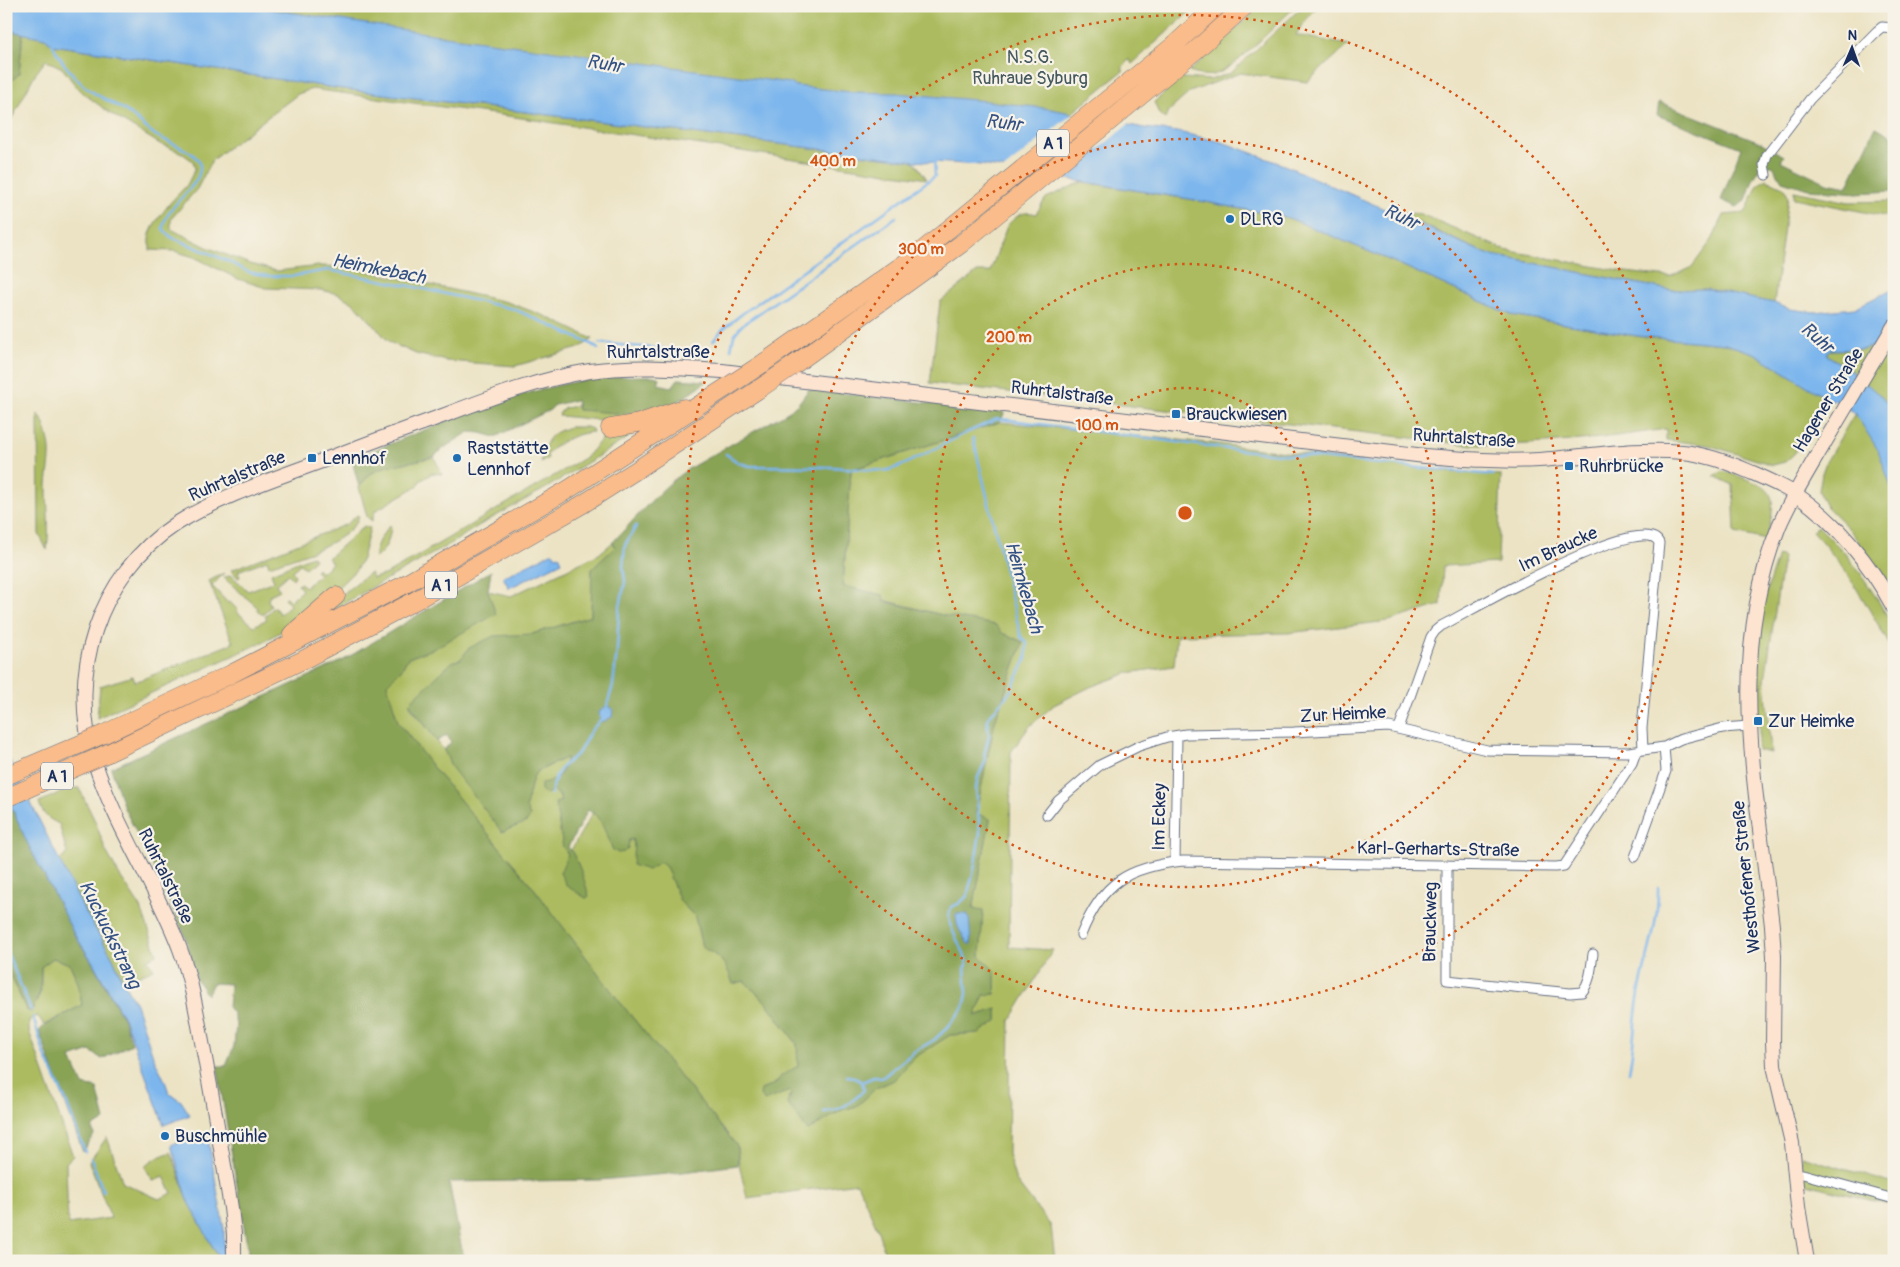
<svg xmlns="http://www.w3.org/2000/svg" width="1900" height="1267" font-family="Pangolin,sans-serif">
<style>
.green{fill:#acbb5e;stroke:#64755e}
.forest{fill:#89a355;stroke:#52695a}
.water{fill:#7cb6ed;stroke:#4c72a6}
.pier{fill:#ece3c4}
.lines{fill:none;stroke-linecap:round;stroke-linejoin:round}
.stream{stroke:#7cb6ed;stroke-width:2.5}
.street-casing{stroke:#646e82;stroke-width:11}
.secondary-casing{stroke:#646e82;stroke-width:16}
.highway-casing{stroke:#646e82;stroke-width:19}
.street{stroke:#fff;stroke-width:9}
.secondary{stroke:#fde4d0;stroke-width:14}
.highway{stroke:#f9bc8a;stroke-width:18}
.highway-bridge-casing{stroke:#646e82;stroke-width:19;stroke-linecap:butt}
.highway-bridge{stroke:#f9bc8a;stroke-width:18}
.ring{fill:none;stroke:#d45514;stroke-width:2.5;stroke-dasharray:2.5 5}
.poi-dot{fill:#1f6fb2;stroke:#f7f3e8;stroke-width:2}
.labels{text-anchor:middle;stroke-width:4.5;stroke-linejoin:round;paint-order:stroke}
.shield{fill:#f7f3e8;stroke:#5d6a87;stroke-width:1}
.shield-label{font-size:16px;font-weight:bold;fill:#1b2f5e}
.park-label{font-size:18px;fill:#46595e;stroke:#f7f3e8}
.poi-label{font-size:18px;fill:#1b2f5e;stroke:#f7f3e8;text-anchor:start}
.street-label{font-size:18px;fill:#1b2f5e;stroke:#f7f3e8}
.water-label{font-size:19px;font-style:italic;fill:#335182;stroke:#f7f3e8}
.centre{fill:#d45514;stroke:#f7f3e8;stroke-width:2.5}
.ring-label{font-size:15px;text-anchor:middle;font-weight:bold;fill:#d45514;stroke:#f7f3e8;stroke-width:4.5;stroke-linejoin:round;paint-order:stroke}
</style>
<rect width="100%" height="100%" fill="#f7f3e8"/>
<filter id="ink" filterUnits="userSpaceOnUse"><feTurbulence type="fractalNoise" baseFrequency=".02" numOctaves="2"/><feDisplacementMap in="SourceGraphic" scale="10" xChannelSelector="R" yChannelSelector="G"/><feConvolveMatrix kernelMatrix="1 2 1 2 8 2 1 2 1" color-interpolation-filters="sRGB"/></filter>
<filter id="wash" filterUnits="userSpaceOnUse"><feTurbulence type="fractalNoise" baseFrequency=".0096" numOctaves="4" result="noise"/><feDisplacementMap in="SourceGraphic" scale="20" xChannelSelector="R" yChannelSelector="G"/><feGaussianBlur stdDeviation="1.12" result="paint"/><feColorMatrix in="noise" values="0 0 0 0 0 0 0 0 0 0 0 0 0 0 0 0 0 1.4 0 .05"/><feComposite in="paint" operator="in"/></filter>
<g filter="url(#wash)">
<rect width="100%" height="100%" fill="#ece3c4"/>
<!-- green -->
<path class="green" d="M110,6H1196L1132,64L1129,59L1122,68L1124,70L1049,132Z
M1261,6H1296C1277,23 1236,68 1216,74C1207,77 1198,75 1189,72Z
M1303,6H1318L1302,25L1296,35L1348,45L1307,82L1240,73L1190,92L1169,111L1165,119L1159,114L1154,102L1182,78L1210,80L1231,73Z
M23,33L45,38L53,45L335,88L914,161L927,179L508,116L312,89L298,94L212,160L197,189L171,219V229L209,248L250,264L277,271L319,266L349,267L507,302L545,316L593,339L579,348L515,366L447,361L416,354L389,342L355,304L338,294L321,290L266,288L238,279L194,257L174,251L150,250V234L155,223L170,203L187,185L195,169L193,161L180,152L160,144L111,114L79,90L62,68L46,60L34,76L6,130V86L19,74Z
M1766,179L1785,188L1788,197L1774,303L1707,289L1670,290L1487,254L1395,212L1421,214L1505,250L1625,272L1669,277L1691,268L1712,240L1724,215L1745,213L1758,185Z
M1082,182L1195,200L1289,218L1401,265L1511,315L1637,336L1725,344L1754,353L1826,398L1794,454L1785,462L1773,465L1708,445L1666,440V429C1600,439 1539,446 1472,445L930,383L940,302L977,272H990L1007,226C1016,216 1023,210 1036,214L1046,198Z
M1794,191L1849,202L1894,201V218L1794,198Z
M1894,340V591L1850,530L1825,505L1819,491L1822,473L1826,462L1855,413L1854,372L1827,355V352L1830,350L1864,349Z
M577,406L578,410L671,407L609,421L560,416L559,414L564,408Z
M38,414C43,418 48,435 49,442C52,456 48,471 47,485C47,507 50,528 47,550L39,534Z
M1000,422L1218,444L1450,472L1501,475L1498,563L1443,566L1441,605L1389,621L1288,633L1177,635L1174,666L1128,673L1090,687L1054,705L1029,727L1011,752L1009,947L1053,950L1010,1021L1008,1154L1016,1181L1051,1226L1055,1261H887L877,1228L857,1183L747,1198C743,1180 738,1164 737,1146L619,1001L536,891L435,770L398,722L386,685L401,670L408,658L433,649L488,591L511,596L599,554L613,542L615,547L592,570L591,616L532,634L518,636L469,648L461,659L452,662L410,706L444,750L452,768L530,816L525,807L533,777L537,772L565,758H567C561,774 560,780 542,783C551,788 558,791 561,801L556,803L563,847L568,854L567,886L586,898L580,870L571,850L593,812L601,822L613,850L628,848L629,840L633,839L634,846L654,867L660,861L666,867L680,901L695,917L702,947C721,958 726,962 733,984L744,981L766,1002L797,1044L799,1066C786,1074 776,1085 761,1090L783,1093L790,1091L791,1094L788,1097L808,1131L842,1110L857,1106L876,1088L894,1080L914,1058L950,1035L978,1033L997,1020V1009L975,1016L984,995L995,994V971L980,956L983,911L973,910L990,820L976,813L995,721L1023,642L942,615L884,600L883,595L878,594L843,586L851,470Z
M570,427H587L592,429L593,432C578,433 555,442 547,455L548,458L541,463C546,441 547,434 570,427Z
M632,431L634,434L548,487L478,526L452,543L328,612L346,591L368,574L371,573L373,578L387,574L586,457L601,440V437L612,433Z
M434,457L442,474L430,473V475L420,481L419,485L375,511L372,521L367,517L359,487L370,474L384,467Z
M1724,471C1773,489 1780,486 1766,540L1735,533L1733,485L1714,476Z
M357,515L359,516C351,543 294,557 269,566L267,560L238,571L240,577L238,578L231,570L347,524Z
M390,525L391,528C389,540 386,551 375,558C374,545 382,535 390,525Z
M364,526L370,528L362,559L356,570L308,616L263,642L97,718L100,686L133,676L135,682L233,643L209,581L224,573L212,586L228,603L230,602L238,610L237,612L254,626L267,619L265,616L274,607L280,614L290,605L284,598L286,597L290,601L302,590L298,585L301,583L305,587L319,575L315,571L317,568L321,573L332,563L328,558Z
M1819,527L1844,552L1861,574L1879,602L1894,628V653C1870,610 1846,566 1812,531Z
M1778,555L1783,557L1765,680L1771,753L1757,750L1759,735V713L1754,693L1757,640L1764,599Z
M312,556L314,557V560L305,568L300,564L292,571L295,576L293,579L288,574L276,585L280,590L270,595L268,600L271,606L263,615L257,610L258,608L224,578L231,575L248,591L274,581L271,573Z
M71,788H79L95,821L106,851L118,873L141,908L157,954L147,960L154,969L123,982L113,958L83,908L59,862L67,853L59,824C48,819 42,814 39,802Z
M53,958L70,964L78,983L82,1005L44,1025L38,1016L29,1020V1031L73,1156L66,1163L68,1224L111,1218L89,1162L107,1137L123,1183L159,1199L172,1193L164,1177L153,1181L145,1167C151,1159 161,1156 171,1152L188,1200L220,1261H6V965L26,1010L31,1012L41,992V967Z
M1801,1156L1894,1184V1206L1803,1183Z"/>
<!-- forest -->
<path class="forest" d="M6,30L23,33L19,74L6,86Z
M1659,102L1760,142L1784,156L1781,161L1827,183L1847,187L1876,127L1894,137V191L1857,193L1808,189L1782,181L1773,166H1761L1753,180L1746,200L1737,207L1721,200L1741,148L1657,115Z
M654,376L660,378L658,384L672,387L678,379L707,381L671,407L629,414L578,410L576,400L555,405L550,410L495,437L481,433L469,432L442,449L434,457L384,467L370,474L359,487L353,464L360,456C436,426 518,388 600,378C618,376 636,376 654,376Z
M809,389L1003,412L1004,414L1000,422L851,470L843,586L878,594L883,595L884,601L942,615L996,625L1002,633L1023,642L995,721L976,813L990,819L973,909L983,911L980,956L995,971V994L984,995L975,1016L997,1009V1021L979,1033L950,1035L914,1058L894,1080L876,1088L857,1106L842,1110L808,1131L787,1103L791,1094L790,1091L764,1101L760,1095L761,1090L777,1083L781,1076L798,1066L797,1044L766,1002L744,981L733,984C726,962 721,958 702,947L695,917L680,901L666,867L660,862L648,870L632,865L634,846L632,839L629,840L628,848L624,852L618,853L613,850C607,837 603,817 588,810L568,847C577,856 586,884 589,897L586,898L567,886L560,873L568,854L563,847L555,803L561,801L559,795L554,790L546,794L541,790V783C560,780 561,775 567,758H565L538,771L533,777L526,807L530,816L527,822L502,832L452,768L444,750L451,742L447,735L437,741L409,703L452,662L461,659L469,648L494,636L532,634L591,616L592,569L615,547L613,542C637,517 659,489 688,469L788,412L798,404Z
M491,571L488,591L496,614L433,649L408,658L401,670L387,684L398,722L435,770L536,891L619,1001L737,1146L738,1165L667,1174L600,1180L449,1182L464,1261H247L248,1251L217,1066H226L234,1046L236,1024L233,1013L228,1007L230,984L213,983L207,995L196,979L186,938L149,857L124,808L111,768L342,661Z
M6,794L26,840L74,934L92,962L124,1020L132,1044L102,1059L90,1051L71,1058L83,1085L97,1088L105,1120L92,1128L94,1135L83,1152L39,1031L44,1026L82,1005L78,983L70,964L53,958L41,967L40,992L31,1012L27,1010L6,964Z"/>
<!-- water -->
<path class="water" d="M6,6H250L445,36L790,83L796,86L851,92L896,93L987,101L1051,109L1144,128L1178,132L1222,142L1284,165L1487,254L1670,290L1707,289L1774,303L1789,309L1814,312L1855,308L1894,288V340L1864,349L1830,350L1827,352V355C1852,371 1874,388 1894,410V495L1878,450L1855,413L1836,401L1826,398L1754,353L1725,344L1637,336L1511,315L1401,265L1289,218L1195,200L982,165L914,161L335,88L53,45L45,38L6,30Z
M553,552L556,556L559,555L562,562L509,588L503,577Z
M607,706L613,709L612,717L602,722L600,720L599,712Z
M6,753L83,908L113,958L123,982L136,1004L153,1056L165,1081L169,1093L181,1101L190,1115L164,1125L125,1020L92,961L74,934L26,840L6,794Z
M956,914H967L969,917L971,944H968C962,934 955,926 956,914Z
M198,1134L208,1138L224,1229V1261H220L188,1200L171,1145Z"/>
<!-- pier -->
<path class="pier" d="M1075,112L1130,123L1060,181L1001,171Z"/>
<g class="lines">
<!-- stream -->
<path class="stream" d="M52,43C58,58 72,75 84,86C98,98 116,103 130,114C139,121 147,130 157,136C167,142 199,152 200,165C203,187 164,205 163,229L171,237L230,262L248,272L268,276H294L328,270L410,286L514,309L591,344L598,349
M713,341L723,329L742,314L935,176L934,160
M599,343L696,352L703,351
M731,349L734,335L742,325L896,217
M966,433L997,419L1010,420L1229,449L1493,475
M726,454L739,463L750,466L831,467L885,471L901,466L966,433
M606,709L613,685L617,650L619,611L625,582L623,566L625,545L636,526
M551,794L556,776L562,767L579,752L590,732L602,718
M6,950L31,1010
M33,1017L44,1053L65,1099L85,1152
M1629,1072C1634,1048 1634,1023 1638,999C1644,962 1659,926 1658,888
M862,1082L874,1077L882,1078L915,1051L934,1040L947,1028L964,1007L967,994L965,969L967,964C964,944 943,927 951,907L960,903L967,896L974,870L980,833L976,788L978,777L986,760L984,755L989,736L987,719L1010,692L1026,659L1027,643L1021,637L973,438
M824,1112C841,1111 853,1102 864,1090L862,1082L854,1077L847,1076
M91,1158L103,1191"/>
</g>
</g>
<g filter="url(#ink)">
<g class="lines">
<!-- street casing -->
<g class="street-casing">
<path id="street" d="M1766,175L1764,165L1767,155L1810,99L1877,31L1882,27L1894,28
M1399,728L1431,637L1435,631L1441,626C1467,613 1646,508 1659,543L1642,728L1643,750
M1047,815L1058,801L1100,765L1139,746L1167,737L1186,734L1294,732L1389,727L1487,750L1629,752L1664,747L1681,739L1723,728L1749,726
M1635,857L1666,771L1664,747
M1175,862L1177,736
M1447,865V980L1570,993L1582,992C1591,981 1591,967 1593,954
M1081,935C1102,882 1128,867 1183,861L1556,867L1564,866L1632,763L1636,752
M1795,1174H1803L1894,1199"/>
</g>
<!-- secondary casing -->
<g class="secondary-casing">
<path id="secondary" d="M234,1261V1234L231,1208C223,1158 214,1108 205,1058C198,1022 193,984 180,949C156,885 116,828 95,763C66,675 98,575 176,524C222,495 277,478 327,459C366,444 406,429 445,415C492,397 540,379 590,371C634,365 678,368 722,371L1425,456C1463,459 1501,462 1539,460C1586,457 1635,447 1682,452C1705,454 1727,462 1748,471C1764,478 1781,485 1795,494C1836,521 1871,565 1894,608
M1807,1261L1798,1207L1792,1143L1774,1066L1773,1042L1774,956L1772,926C1757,790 1726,658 1779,526C1792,496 1810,468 1826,440C1849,402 1871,364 1894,326"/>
</g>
<!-- highway casing -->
<g class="highway-casing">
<path id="highway" d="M762,364L918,254L1173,46L1217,6
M791,367L961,244L1196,50L1245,6
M610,428L639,423L684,408
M292,634L336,596
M104,734L231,674L402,586L569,489L730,385
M108,753L303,660L418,599L583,504L635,471L759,389"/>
</g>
<!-- street -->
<use href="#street" class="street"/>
<!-- secondary -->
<use href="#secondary" class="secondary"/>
<!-- highway -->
<use href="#highway" class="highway"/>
<!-- highway-bridge casing -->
<g class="highway-bridge-casing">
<path id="highway-bridge" d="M730,385L762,364
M759,389L791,367
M6,776L104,734
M6,798L108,753"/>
</g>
<!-- highway-bridge -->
<use href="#highway-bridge" class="highway-bridge"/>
</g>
</g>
<!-- distance rings -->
<g class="ring">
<circle cx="1185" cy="513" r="125"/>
<circle cx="1185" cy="513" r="249"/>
<circle cx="1185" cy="513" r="374"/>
<circle cx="1185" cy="513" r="498"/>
</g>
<!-- markers -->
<g class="poi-dot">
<circle cx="1230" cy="219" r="5"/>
<rect x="1171" y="409" width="10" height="10" rx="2.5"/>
<rect x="307" y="453" width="10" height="10" rx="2.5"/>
<circle cx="457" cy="458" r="5"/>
<rect x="1564" y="461" width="10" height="10" rx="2.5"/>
<rect x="1753" y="716" width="10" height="10" rx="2.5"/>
<circle cx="165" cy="1136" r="5"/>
</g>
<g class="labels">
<!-- shield labels -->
<g class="shield">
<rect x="1037" y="129.5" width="32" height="27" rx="4"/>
<rect x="425" y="571.5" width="32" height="27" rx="4"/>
<rect x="41" y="762.5" width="32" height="27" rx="4"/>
</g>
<g class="shield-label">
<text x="1053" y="149">A 1</text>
<text x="441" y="591">A 1</text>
<text x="57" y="782">A 1</text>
</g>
<!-- park labels -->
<g class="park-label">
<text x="1030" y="63">N.S.G.<tspan x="1030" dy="21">Ruhraue Syburg</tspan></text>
</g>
<!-- poi labels -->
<g class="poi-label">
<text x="1240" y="225">DLRG</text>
<text x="1186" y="420">Brauckwiesen</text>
<text x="467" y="454">Raststätte<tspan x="467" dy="21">Lennhof</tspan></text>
<text x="322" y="464">Lennhof</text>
<text x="1579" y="472">Ruhrbrücke</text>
<text x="1768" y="727">Zur Heimke</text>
<text x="175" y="1142">Buschmühle</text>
</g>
<!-- street labels -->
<g class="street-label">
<text x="658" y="358">Ruhrtalstraße</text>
<text transform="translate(1062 393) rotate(7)" y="6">Ruhrtalstraße</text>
<text transform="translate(1828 400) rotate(-59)" y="6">Hagener Straße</text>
<text transform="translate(1464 438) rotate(4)" y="6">Ruhrtalstraße</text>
<text transform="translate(237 476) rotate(-23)" y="6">Ruhrtalstraße</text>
<text transform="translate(1558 549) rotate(-25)" y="6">Im Braucke</text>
<text transform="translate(1343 714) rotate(-3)" y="6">Zur Heimke</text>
<text transform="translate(1159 817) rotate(-89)" y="6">Im Eckey</text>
<text transform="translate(1438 849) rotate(1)" y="6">Karl-Gerharts-Straße</text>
<text transform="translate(166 876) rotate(64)" y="6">Ruhrtalstraße</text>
<text transform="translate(1746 877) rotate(-96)" y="6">Westhofener Straße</text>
<text transform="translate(1430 922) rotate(-89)" y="6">Brauckweg</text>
</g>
<!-- water labels -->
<g class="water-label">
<text transform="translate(605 63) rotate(9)" y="7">Ruhr</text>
<text transform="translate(1004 122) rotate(7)" y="7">Ruhr</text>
<text transform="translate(1402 216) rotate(25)" y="7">Ruhr</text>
<text transform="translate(379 268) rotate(11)" y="7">Heimkebach</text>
<text transform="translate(1818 337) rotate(41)" y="7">Ruhr</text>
<text transform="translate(1025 587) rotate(74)" y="7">Heimkebach</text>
<text transform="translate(111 934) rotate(64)" y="7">Kuckuckstrang</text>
</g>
</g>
<circle cx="1185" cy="513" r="8" class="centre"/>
<g class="ring-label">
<text x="833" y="166">400 m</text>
<text x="921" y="254">300 m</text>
<text x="1009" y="342">200 m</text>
<text x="1097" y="430">100 m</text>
</g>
<!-- margin -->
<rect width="1900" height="1267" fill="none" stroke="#f7f3e8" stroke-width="25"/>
<!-- north arrow -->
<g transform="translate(1852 48) rotate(2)" stroke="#f7f3e8" stroke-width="4" paint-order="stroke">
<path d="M0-4L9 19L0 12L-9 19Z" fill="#1b2f5e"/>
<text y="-8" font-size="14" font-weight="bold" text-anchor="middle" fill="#1b2f5e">N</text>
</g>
</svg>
